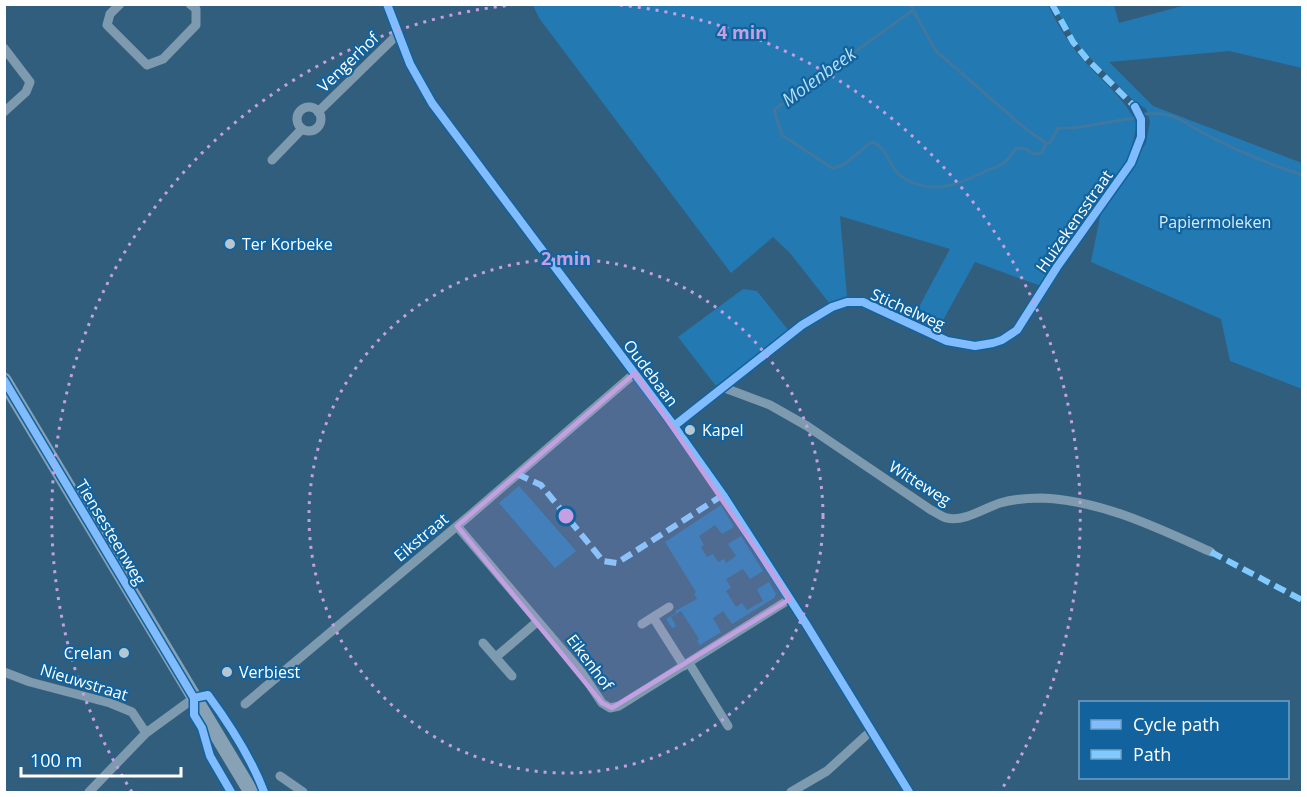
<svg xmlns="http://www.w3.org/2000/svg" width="1307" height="797" font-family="'Open Sans',sans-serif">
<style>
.green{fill:#2379b2}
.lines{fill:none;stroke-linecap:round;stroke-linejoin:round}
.stream{stroke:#40779f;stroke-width:3}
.minor{stroke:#7d9aae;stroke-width:9}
.primary{stroke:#88a2b5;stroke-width:15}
.quiet{stroke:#80caff;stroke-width:6;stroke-dasharray:12 6;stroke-linecap:butt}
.cycleway-casing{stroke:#12639d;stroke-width:11}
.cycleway{stroke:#80bcff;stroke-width:8}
.marked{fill:#c4a0e2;fill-opacity:0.2;stroke:#c4a0e2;stroke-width:4.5;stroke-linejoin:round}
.ring{fill:none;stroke:#c4a0e2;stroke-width:3;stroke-dasharray:3 6}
.poi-dot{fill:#b7c7d2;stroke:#12639d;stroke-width:2}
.labels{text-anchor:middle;stroke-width:4.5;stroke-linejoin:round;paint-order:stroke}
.street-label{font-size:16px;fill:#fff;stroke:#12639d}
.park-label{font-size:16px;fill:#d1ecfe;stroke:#12639d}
.poi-label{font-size:16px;fill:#fff;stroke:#12639d;text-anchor:start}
.water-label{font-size:18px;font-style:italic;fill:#b5dffa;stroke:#12639d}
.centre{fill:#c4a0e2;stroke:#12639d;stroke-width:3}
.ring-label{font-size:18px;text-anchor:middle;font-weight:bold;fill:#c4a0e2;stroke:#12639d;stroke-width:4.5;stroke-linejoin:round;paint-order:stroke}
</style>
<rect width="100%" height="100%" fill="#325e7e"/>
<!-- green -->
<path class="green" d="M1071,4L1114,5L1119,23L1186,5H1302V68L1229,51L1109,62L1153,106L1302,163V389L1230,361L1221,319L1091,262L1101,212L1146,143L1150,122L1146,109L1134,101L1082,50L1054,7Z
M533,5H1048C1058,26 1070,46 1086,63C1105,84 1125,99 1137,124L1129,159L1086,217L1041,286L975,262L936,333L912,320L950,249L840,216L847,297L830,304L790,253L773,237L731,273L539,18Z
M743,289L757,291L789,331L716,386L678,337Z
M519,486L576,551L555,568L499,503Z
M721,505L734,527L722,534L715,525L699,536L704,545L701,547L707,557L713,554L718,562L724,559L726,563L736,556L728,544L741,536L763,571L750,579L743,569L726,579L731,588L726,591L736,607L742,603L747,610L763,601L757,589L769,582L776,594L774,598L732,624L723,611L713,618L721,632L700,645L697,641L699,639L681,611L671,617L676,626L672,628L666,619L676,613L675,611L697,599L694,594L696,592L665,542Z"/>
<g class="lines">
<!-- stream -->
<path class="stream" d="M911,4L913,10L774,110L782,135L832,168C847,167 859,150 872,142C889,148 888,169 905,179C934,196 962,183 988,170C993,168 1001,166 1005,162C1009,159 1013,152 1016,148L1026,149L1034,154L1042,153L1046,143H1050L1058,128H1073L1135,118
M913,10L936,51L1027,130L1046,143
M1145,114C1176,111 1183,123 1209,136C1238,151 1271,165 1302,175"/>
<!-- minor -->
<path class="minor" d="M120,4L110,14L107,25L147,65L163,59L196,25V9L190,4
M387,4L410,64L432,103L674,426L723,495L806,624L909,792
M4,48L30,82L26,92L4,112
M297 119a12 12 0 1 1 24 0a12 12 0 1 1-24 0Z
M318,112L398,34
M272,160L302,129
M722,387L770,405L807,426L931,510C936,512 942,517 947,518C964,522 985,508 1000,503C1014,499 1027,498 1041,498C1101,500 1158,528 1211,552
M674,426L802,325L832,307L847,302H863L947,341L975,346L993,343L1002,340L1017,330L1057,267L1131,163L1141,137V119L1135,107
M457,526L582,673L602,703L610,708L619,706L790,599
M653,617L684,666
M642,624L669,607
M483,643L512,676
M496,657L538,621
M689,663L728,726
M4,672L30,682L110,703L132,712L146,733
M245,704L469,516L635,373
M280,776L303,792
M89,792L146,733L194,698
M791,792L827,771L872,730"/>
<!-- primary -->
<path class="primary" d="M4,380L251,792"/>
<!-- quiet -->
<path class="quiet" d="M1052,4L1073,42L1087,59L1135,107
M517,474L541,485L603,561L617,563L723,495
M1211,552L1302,600"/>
<!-- cycleway casing -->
<g class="cycleway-casing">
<path id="cycleway" d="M387,4L410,64L432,103L674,426L723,495L806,624L909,792
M4,380L194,698V715L202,728L210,756L231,792
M674,426L802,325L832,307L847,302H863L947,341L975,346L993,343L1002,340L1017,330L1057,267L1131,163L1141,137V119L1135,107
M194,698L208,695C230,725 251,757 264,792"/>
</g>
<!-- cycleway -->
<use href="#cycleway" class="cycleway"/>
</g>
<!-- marked area -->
<path class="marked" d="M635,373L790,599L612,708L602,703L457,526Z"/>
<!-- distance rings -->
<g class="ring">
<circle cx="566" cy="516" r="257"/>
<path d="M132 792A514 514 0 0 1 512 5M620 5A514 514 0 0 1 1000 792"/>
</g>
<!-- markers -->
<g class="poi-dot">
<circle cx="230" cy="244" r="6"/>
<circle cx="690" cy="430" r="6"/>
<circle cx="124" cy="653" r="6"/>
<circle cx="227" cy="672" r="6"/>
</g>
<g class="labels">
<!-- street labels -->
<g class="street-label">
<text transform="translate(348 62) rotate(-44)" y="6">Vengerhof</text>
<text transform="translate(1074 221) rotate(-55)" y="6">Huizekensstraat</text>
<text transform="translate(908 309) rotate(24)" y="6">Stichelweg</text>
<text transform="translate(651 373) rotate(53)" y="6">Oudebaan</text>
<text transform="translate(920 483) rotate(32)" y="6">Witteweg</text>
<text transform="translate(111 532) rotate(59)" y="6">Tiensesteenweg</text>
<text transform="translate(421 537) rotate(-40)" y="6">Eikstraat</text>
<text transform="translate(590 662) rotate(53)" y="6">Eikenhof</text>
<text transform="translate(84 682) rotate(17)" y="6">Nieuwstraat</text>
</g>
<!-- park labels -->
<g class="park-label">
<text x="1215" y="228">Papiermoleken</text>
</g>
<!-- poi labels -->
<g class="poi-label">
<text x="242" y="250">Ter Korbeke</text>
<text x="702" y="436">Kapel</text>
<text x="112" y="659" text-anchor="end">Crelan</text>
<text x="239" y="678">Verbiest</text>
</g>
<!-- water labels -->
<g class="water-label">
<text transform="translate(819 77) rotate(-36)" y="6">Molenbeek</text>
</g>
</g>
<circle cx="566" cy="516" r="9" class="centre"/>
<g class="ring-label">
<text x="742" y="39">4 min</text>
<text x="566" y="265">2 min</text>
</g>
<!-- border -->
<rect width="1307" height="797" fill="none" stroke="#ffffff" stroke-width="12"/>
<!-- legend -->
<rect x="1079" y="701" width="210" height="78" fill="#12639d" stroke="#71a1c4" stroke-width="1.5"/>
<rect x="1091" y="720" width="30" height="9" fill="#80bcff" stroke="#71a1c4" stroke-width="1.5"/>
<text x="1133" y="731" font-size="18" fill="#ffffff">Cycle path</text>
<rect x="1091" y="750" width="30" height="9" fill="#80caff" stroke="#71a1c4" stroke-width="1.5"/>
<text x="1133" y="761" font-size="18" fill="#ffffff">Path</text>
<!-- scale -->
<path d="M21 767v9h160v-9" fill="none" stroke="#ffffff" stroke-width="3"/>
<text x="30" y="767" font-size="18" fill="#ffffff" stroke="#12639d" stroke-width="4.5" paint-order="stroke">100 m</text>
</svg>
